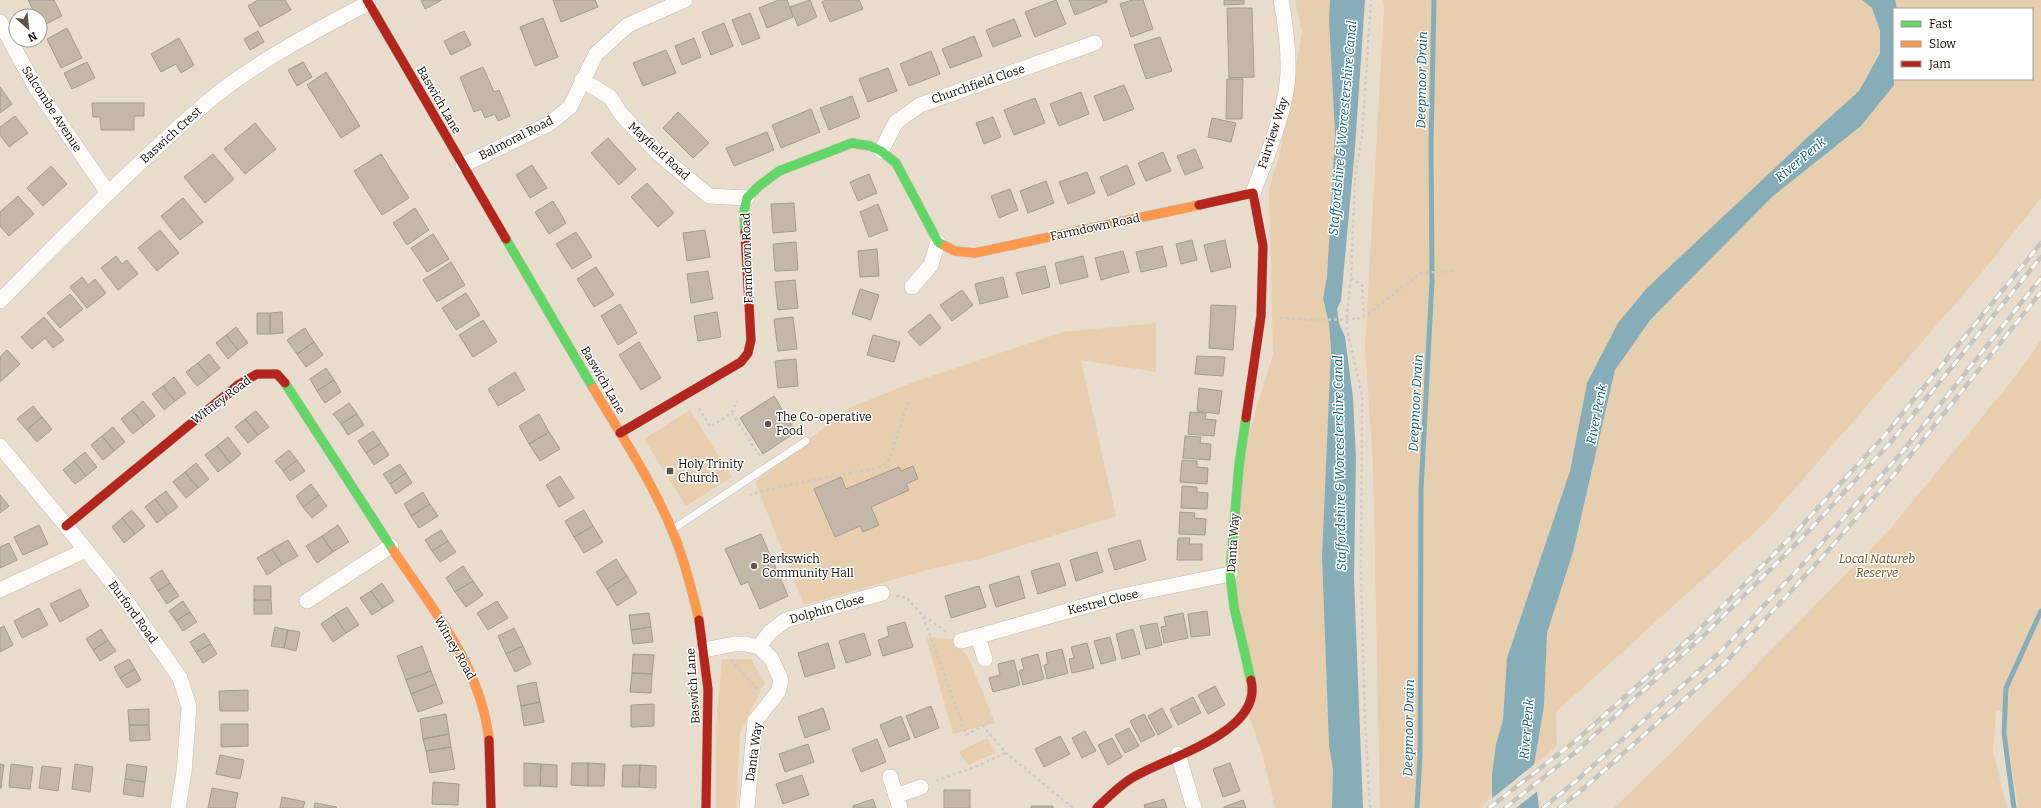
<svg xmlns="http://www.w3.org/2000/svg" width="2041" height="808" font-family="Bitter,serif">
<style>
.green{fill:#e6ceae}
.water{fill:#87adb9}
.pier{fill:#e8ddcd}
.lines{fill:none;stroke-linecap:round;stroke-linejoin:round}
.stream{stroke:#87adb9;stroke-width:5}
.building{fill:#c3b7a8;stroke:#a49b8f}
.lane-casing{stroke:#c5bbaf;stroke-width:8}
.street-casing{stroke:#c5bbaf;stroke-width:16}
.fast-casing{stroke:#c5bbaf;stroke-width:10}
.slow-casing{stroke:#c5bbaf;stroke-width:10}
.jam-casing{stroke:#c5bbaf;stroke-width:10}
.path{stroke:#cecbc7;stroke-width:2.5;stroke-dasharray:3 3;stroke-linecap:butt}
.lane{stroke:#fcfaf8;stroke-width:7}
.street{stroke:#fcfaf8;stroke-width:15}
.fast{stroke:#63d668;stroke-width:9}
.slow{stroke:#ff974d;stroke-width:9}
.jam{stroke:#b3261e;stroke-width:9}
.rail-casing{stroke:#c6c4bf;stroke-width:4.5}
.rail{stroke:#fff;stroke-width:3;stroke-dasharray:9;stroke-linecap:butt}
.path-bridge{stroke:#cecbc7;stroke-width:2.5;stroke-dasharray:3 3;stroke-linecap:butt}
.poi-dot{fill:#5e544a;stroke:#fff;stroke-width:1.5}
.labels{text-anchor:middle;stroke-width:3;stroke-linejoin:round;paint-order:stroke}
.street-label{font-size:12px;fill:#130b03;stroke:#fff}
.poi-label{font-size:12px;fill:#130b03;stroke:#fff;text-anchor:start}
.park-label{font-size:12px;font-style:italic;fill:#6c4b16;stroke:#fff}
.water-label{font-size:13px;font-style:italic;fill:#0a5d75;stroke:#fff}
</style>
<rect width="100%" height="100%" fill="#e8ddcd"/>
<!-- green -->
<path class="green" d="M1295,0H1330L1329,20L1335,134L1327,277L1323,298L1329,324L1331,349L1322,557L1329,745L1333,770L1332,808H1275L1261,750L1249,716L1230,574L1239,465L1273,354L1269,188L1280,154L1302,32Z
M1383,0H1862L1872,8L1880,31V53L1859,91L1809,136L1587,383L1570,471L1507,658L1503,720L1496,744L1491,798L1479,808H1380L1373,464L1365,347L1384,9Z
M1895,0H2041V198L1980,275L1765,523L1556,712L1557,746L1534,765L1544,706L1547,633L1573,552L1615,370L1651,319L1773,196L1861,126L1894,85L1895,79H2032V9H1897Z
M1156,323V372L1081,360L1116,516L979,559L934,568L804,605L755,482L849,408L911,383L1063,332Z
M2041,340V808H2018L2007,735V712L1996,711L1993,751L2007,808H1614L1674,750L1890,529L2019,372Z
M690,410L732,477L686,506L644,439Z
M926,637L954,639L969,659L995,723L953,734Z
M722,659H751L765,683L740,733L736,808H716V728Z
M987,738L996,753L968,765L959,752Z"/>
<!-- water -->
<path class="water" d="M1330,0H1365L1355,148L1341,301L1337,309L1339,323L1345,337L1353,398L1356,458L1354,578L1363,808H1332L1333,770L1329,745L1322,557L1331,349L1329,324L1323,298L1327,277L1335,134L1329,20Z
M1862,0H1895L1897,9H1894V85L1861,126L1773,196L1651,319L1615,370L1573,552L1547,633L1544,706L1534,765L1539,808H1492V775L1496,744L1503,720L1507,658L1570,471L1587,383L1618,323L1647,288L1809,136L1859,91L1880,53V31L1872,8Z"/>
<!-- pier -->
<path class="pier" d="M1536,763L1539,790L1516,808H1490V800Z"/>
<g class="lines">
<!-- stream -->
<path class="stream" d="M1417,808L1420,756L1421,490L1432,281L1431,143L1434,0
M2014,808L2004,733L2006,688L2041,611"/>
</g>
<!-- building -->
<path class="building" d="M28,0H54L62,16L42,26L40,16H36Z
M258,0H285L291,10L260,27L248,6Z
M421,0H442L425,9Z
M553,0H595L598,7L561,22Z
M779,0H787L793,17L767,28L759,8Z
M810,0L817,17L798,26L790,7Z
M826,0H859L863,9L830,22L822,2Z
M1056,0L1066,24L1035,37L1025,12Z
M1069,0H1107V2L1075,15Z
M1132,0H1143L1153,29L1131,37L1120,4Z
M1224,0H1244V4L1224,5Z
M1227,8H1252L1254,77L1229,78Z
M750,13L760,38L742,45L732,20Z
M543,18L558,57L535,66L520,27Z
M1014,19L1021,36L993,47L986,30Z
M724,23L733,46L711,55L702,32Z
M67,28L82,58L61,68L47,39Z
M258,31L264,42L250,50L244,39Z
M464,31L471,45L451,55L444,41Z
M974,36L982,56L950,68L942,49Z
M1160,37L1172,71L1146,79L1134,45Z
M179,38L194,65L181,73L176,64L161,72L151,54Z
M694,38L701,57L682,65L675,46Z
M666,50L676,73L643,86L633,63Z
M931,51L940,74L909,86L900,64Z
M87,62L95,78L72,89L64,73Z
M303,62L312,77L297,86L288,70Z
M483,67L494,92L499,90L510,116L498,121L495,114L485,118L481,109L474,112L460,77Z
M888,68L897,91L868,102L859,79Z
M326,72L360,126L341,138L307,85Z
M1227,79H1243L1242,119H1226Z
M1124,85L1134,109L1104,121L1094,96Z
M0,87L12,104L0,113Z
M1081,92L1089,114L1059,126L1050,104Z
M852,96L860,117L829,130L820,108Z
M1035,98L1045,123L1014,135L1004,110Z
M92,103H144V116H134V130H101L100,117H93Z
M811,109L820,132L781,148L772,125Z
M678,112L709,143L693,158L663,128Z
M15,116L28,133L9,147L0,135V127Z
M993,117L1001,137L984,144L976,123Z
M1212,118L1236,123L1231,142L1208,137Z
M255,123L276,149L245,174L224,149Z
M767,132L774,150L734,166L726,148Z
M608,138L636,169L619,185L591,153Z
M1195,149L1203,168L1185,175L1177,156Z
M1163,152L1171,171L1146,181L1138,163Z
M213,154L234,179L205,203L184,177Z
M381,154L409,198L382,215L354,171Z
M532,165L547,188L530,198L516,175Z
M1127,165L1135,184L1108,196L1100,177Z
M51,166L67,184L43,206L27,188Z
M1087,172L1095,193L1068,204L1059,182Z
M869,174L877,193L858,201L850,182Z
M1046,181L1054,203L1028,213L1020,191Z
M647,183L674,213L658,227L631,197Z
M1010,189L1018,210L999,218L991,196Z
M18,196L34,214L9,236L0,226V212Z
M183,198L203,222L180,240L161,216Z
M553,201L566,223L549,234L535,212Z
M794,203L796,231L773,233L771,204Z
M878,204L888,230L869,237L860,212Z
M415,208L429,230L407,245L393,223Z
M160,230L179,253L157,271L138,248Z
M705,230L710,257L687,261L683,233Z
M576,232L592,257L572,269L556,244Z
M433,234L449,259L427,272L411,248Z
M1192,240L1197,260L1181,264L1176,244Z
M1225,240L1231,267L1211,272L1204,245Z
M796,242L798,270L775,271L773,244Z
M1162,246L1167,266L1141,272L1136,252Z
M877,249L879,276L860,277L858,251Z
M1123,251L1129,272L1101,280L1095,258Z
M116,256L122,264L127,260L138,274L118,290L101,268Z
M1083,256L1088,277L1060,284L1055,263Z
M451,262L465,285L437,302L423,280Z
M1045,266L1050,287L1022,294L1016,273Z
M596,267L614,295L594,307L577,279Z
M708,271L713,299L691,303L687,274Z
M82,277L88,285L95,279L106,293L87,308L70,287Z
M1003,277L1008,297L980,304L975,284Z
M795,280L798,308L778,310L775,282Z
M860,289L879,295L871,320L852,314Z
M962,290L973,305L952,321L940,305Z
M466,293L480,315L456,330L442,308Z
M70,294L83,309L60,328L47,313Z
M620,304L637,333L618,345L601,316Z
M1211,305L1236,306L1233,350L1209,348Z
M282,312L283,333L270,334V313Z
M717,312L721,337L698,341L694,316Z
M257,313H270V334H257Z
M930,314L941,328L920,346L908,332Z
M44,317L64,340L53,348L45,338L32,349L21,337Z
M793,317L797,349L778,351L774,319Z
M483,320L497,342L473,357L459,335Z
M236,327L248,343L238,350L226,335Z
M305,328L314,342L297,354L287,340Z
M226,335L238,350L228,359L216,343Z
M873,335L900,342L894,362L867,355Z
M314,342L323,355L306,367L297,354Z
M639,342L661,378L641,390L619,355Z
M7,350L20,364L0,382V357Z
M209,354L220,368L209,377L198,363Z
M1197,356L1225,357L1223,376L1195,374Z
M796,359L798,386L778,388L775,361Z
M198,363L209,377L197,386L186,372Z
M326,368L334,380L317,391L310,379Z
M515,372L525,390L498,406L488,389Z
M174,377L186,393L175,401L163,386Z
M334,380L341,392L325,403L317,391Z
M163,386L175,401L164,410L152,394Z
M1199,388L1222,391L1219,414L1197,411Z
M774,396L796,432L763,454L740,418Z
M143,401L155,416L144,425L132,410Z
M349,403L357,414L341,424L333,414Z
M33,406L42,417L27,430L17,419Z
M132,410L144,425L133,434L121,419Z
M256,411L269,427L258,435L245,419Z
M1190,412L1206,413L1205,419L1216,420L1214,436L1188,434Z
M357,414L364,425L348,435L341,424Z
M539,414L549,432L529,444L519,426Z
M42,417L52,429L37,442L27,430Z
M245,419L258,435L248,443L235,427Z
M113,427L125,442L114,451L102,436Z
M373,431L381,443L366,453L358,441Z
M549,432L560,449L540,461L529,444Z
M102,436L114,451L103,460L91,445Z
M1185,436L1201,437L1200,443L1211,444L1210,460L1183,458Z
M228,437L241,454L230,463L217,446Z
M381,443L389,455L374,465L366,453Z
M217,446L230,463L218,472L205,455Z
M289,450L297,460L283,471L275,461Z
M85,452L97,467L86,476L74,461Z
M297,460L305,471L290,481L283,471Z
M1182,460L1197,461V467L1208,468L1207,484L1180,482Z
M74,461L86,476L75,484L63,470Z
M196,463L209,479L198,488L185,472Z
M400,464L406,473L390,484L383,474Z
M913,466L918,479L906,484L909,490L871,507L879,525L863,532L860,526L835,537L814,489L841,477L846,489L899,467L901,471Z
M185,472L198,488L186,498L173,482Z
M406,473L412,483L396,494L390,484Z
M560,476L574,498L559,507L546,485Z
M311,484L319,495L303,507L296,496Z
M1182,486L1197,487V492L1208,493L1207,509L1181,508Z
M166,491L178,507L167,515L155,499Z
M423,492L430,504L411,516L404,504Z
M0,495L9,506L0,513Z
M319,495L327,506L312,518L303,507Z
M155,499L167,515L157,523L145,507Z
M430,504L438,516L419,528L411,516Z
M132,510L145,526L135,534L122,518Z
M584,510L593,526L574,537L565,521Z
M1180,512L1195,513L1194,518L1206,519L1205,535L1179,534Z
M122,518L135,534L124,543L112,527Z
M39,525L48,544L23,555L14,537Z
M338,525L349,542L333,552L322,536Z
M593,526L603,542L584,553L574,537Z
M441,530L448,541L432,551L425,540Z
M761,534L788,596L760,609L748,582L741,585L725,549Z
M322,536L333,552L317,563L306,546Z
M1178,538H1190L1189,544H1202V560H1177Z
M288,540L298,556L282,565L272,549Z
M1140,540L1146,560L1115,570L1108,549Z
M448,541L456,552L440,562L432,551Z
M9,543L17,560L0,568V547Z
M272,549L282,565L267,575L257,558Z
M1097,552L1103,572L1076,581L1070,560Z
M616,559L627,576L607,589L596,572Z
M1059,563L1066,585L1038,594L1031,571Z
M463,566L473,581L455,592L446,578Z
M162,570L170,583L158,591L150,578Z
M627,576L637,593L617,606L607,589Z
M1019,576L1025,598L996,607L989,585Z
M473,581L483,595L466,607L455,592Z
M170,583L179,596L167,604L158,591Z
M382,583L394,601L383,608L371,591Z
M254,586H271V600H254Z
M979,586L986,607L951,618L945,596Z
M80,589L89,606L60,622L50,604Z
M371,591L383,608L372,615L360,598Z
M254,600H271L272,614H254Z
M183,601L190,612L176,621L169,611Z
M497,601L508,618L488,630L477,613Z
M347,607L359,625L346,633L334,615Z
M39,608L48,625L22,638L14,621Z
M1207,611L1210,635L1191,637L1188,614Z
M190,612L197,622L183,631L176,621Z
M649,613L651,627L631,630L629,615Z
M1183,613L1188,638L1164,643L1161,627L1166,626L1164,617Z
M334,615L346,633L333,642L321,624Z
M905,622L913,647L883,656L878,640L889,636L887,627Z
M1157,623L1162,645L1146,649L1140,626Z
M4,626L13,645L0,652V628Z
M275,627L288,630L284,648L271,646Z
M651,627L653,642L633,644L631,630Z
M514,628L523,646L506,654L498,636Z
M101,629L108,640L93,650L86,639Z
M1133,629L1140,654L1122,659L1116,634Z
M288,630L300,632L296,651L284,648Z
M204,633L211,644L196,652L190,642Z
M864,633L871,655L846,663L839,641Z
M1110,637L1116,660L1101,664L1094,641Z
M108,640L116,651L100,661L93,650Z
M828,643L835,668L805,677L798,653Z
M1087,643L1094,668L1072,673L1069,659L1074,658L1071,647Z
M211,644L217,654L203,663L196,652Z
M422,646L431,671L406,680L397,656Z
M523,646L531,664L515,672L506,654Z
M1062,649L1068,673L1047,679L1044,665L1048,664L1046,653Z
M633,654L654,655L652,674L632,673Z
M1038,654L1044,679L1023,685L1019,671L1024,669L1021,659Z
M129,659L135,669L120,678L114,667Z
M1014,660L1020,685L993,692L989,678L1000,675L998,664Z
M135,669L141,680L127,688L120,678Z
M431,671L436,684L411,694L406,680Z
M632,673L652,674L651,693L630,692Z
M536,682L540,702L521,706L517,686Z
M436,684L443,703L418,712L411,694Z
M1215,686L1225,705L1208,714L1198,695Z
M248,690V711H220L219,691Z
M1193,697L1201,713L1178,725L1170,709Z
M540,702L544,722L524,726L521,706Z
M654,704V726L631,727V705Z
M931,706L939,728L915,738L906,716Z
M823,708L830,729L805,738L798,717Z
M1162,708L1172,727L1158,735L1148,716Z
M149,709V725H129L128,710Z
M446,714L449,734L423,739L420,719Z
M1144,714L1155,735L1141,742L1130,721Z
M901,716L910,739L889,747L880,725Z
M221,724H248V746L221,747Z
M129,725H149L150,740L130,741Z
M1129,728L1139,746L1125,753L1115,735Z
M1085,731L1096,751L1082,758L1072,738Z
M449,734L451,747L426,751L423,739Z
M1060,736L1070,754L1044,767L1035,749Z
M1112,738L1122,757L1108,765L1098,745Z
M877,739L886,762L861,772L852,749Z
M808,744L814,762L785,772L779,754Z
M451,747L455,769L430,773L426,751Z
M220,755L244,760L240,779L216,774Z
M524,763L541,764L540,786H524Z
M572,763H588V786L571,785Z
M588,763L605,764L604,786H588Z
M1230,763L1240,791L1223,797L1213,769Z
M0,764L4,765L1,788H0Z
M11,764L33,767L30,789L9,787Z
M75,764L93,767L90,792L72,789Z
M127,764L147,767L145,782L125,779Z
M541,764L557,765V787L540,786Z
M623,765H640L639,787H622Z
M640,765L656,766V788L639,787Z
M42,766L61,768L58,791L39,788Z
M802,775L809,795L783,804L776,784Z
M125,779L145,782L143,797L123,794Z
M433,782L459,784L458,805L432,804Z
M212,788L238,793L235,808H208Z
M944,790H970V808H944Z
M282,797L305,802L303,808H280Z
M873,799L876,808H853V806Z
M1164,799L1167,808H1145L1144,805Z
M1243,800L1246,808H1224V807Z
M315,803L337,807L336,808H314Z
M1031,806H1053V808H1031Z"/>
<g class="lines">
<!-- lane casing -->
<g class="lane-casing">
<path id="lane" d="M673,529L806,441"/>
</g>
<!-- street casing -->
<g class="street-casing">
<path id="street" d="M0,22L36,88L108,193
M582,80L610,97L621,114L659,154L709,196L747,198
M881,151L896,122L920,105L1095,43
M463,165L549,124L570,107L596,54L628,25L685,0
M1253,193C1265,160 1280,126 1286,91C1291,64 1286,27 1281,0
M912,287L931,265L938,242
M0,301C47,253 94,206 143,160C169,136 196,110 225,88C269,55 319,29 368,3
M0,446L86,550L125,599L180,678L189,707L184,772L178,808
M0,590L86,550
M307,601L391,546
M978,637L985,659
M961,641L1117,597L1230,574
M759,647L770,632L786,620L882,593
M704,650L734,644H746L759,647L771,658L781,680L778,692L755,721L747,808
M1178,754L1194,808
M890,777L900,808
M896,796L921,787"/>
</g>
<!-- fast casing -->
<g class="fast-casing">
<path id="fast" d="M745,232L744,212L747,198L759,186L779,171L852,143L870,146L881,151L896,163L938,242L945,246
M506,239L593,388
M285,383L393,550
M1246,418L1239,465L1230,574L1234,607L1251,680"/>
</g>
<!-- slow casing -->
<g class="slow-casing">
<path id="slow" d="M945,246L955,251L975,253L1199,205
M593,388C621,434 651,480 672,530C684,558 692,590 699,620
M393,550C433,610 481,666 489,740"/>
</g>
<!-- jam casing -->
<g class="jam-casing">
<path id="jam" d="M367,0L506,239
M1199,205L1253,193L1263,246L1261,316L1246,418
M620,433L741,362L748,353L751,340L745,232
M66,526L238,385L257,374H277L285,383
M699,620L708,689L706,808
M489,740L491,808
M1097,808C1108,797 1119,786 1132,778C1166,757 1264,733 1251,680"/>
</g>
<!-- path -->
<path class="path" d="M1351,278L1362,285L1364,317
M1280,318L1316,320
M1357,319L1364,317L1421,273L1455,271
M699,408L710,427L732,413L761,458
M732,413L737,401
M749,495L783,486L882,467L890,458L908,402
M896,596L906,597L923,616L966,735L983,726L1006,753L1073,808
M924,616L948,633
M731,660L758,690
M936,781L980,765L1006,753
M1370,808L1365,721L1361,579L1362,395L1347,329V312L1351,278L1355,177L1362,135L1371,0"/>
<!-- lane -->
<use href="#lane" class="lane"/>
<!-- street -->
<use href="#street" class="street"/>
<!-- fast -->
<use href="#fast" class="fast"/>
<!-- slow -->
<use href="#slow" class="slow"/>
<!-- jam -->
<use href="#jam" class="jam"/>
<!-- rail casing -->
<g class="rail-casing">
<path id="rail" d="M1489,808L1579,738L1697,632L1793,535L1885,435L2041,243
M1505,808L1578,750L1702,637L1800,540L1891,442L2041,257
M1543,808L1576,781L1720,652L1805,562L1903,451L2041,278
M1559,808L1583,789L1724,664L1825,554L1910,456L2041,292"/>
</g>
<!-- rail -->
<use href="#rail" class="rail"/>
<!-- path-bridge -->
<path class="path-bridge" d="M1316,320L1357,319"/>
</g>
<!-- markers -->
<g class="poi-dot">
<circle cx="768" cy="424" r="4"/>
<rect x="666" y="467" width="8" height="8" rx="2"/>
<circle cx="754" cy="566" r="4"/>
</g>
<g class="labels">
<!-- street labels -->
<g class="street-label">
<text transform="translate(978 84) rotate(-19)" y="4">Churchfield Close</text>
<text transform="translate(439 100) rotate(60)" y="4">Baswich Lane</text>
<text transform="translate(52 109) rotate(57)" y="4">Salcombe Avenue</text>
<text transform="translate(1273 133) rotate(-72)" y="4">Fairview Way</text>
<text transform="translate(171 135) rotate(-42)" y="4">Baswich Crest</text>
<text transform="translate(516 138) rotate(-27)" y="4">Balmoral Road</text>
<text transform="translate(659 151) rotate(43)" y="4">Mayfield Road</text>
<text transform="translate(1095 227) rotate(-12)" y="4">Farmdown Road</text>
<text transform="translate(747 258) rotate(-92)" y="4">Farmdown Road</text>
<text transform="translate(603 380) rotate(60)" y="4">Baswich Lane</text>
<text transform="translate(221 400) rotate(-37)" y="4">Witney Road</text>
<text transform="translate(1233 543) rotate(-86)" y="4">Danta Way</text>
<text transform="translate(1103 602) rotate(-14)" y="4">Kestrel Close</text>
<text transform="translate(827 609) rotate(-16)" y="4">Dolphin Close</text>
<text transform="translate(133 612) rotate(54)" y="4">Burford Road</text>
<text transform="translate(455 648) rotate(60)" y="4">Witney Road</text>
<text transform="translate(693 686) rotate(-94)" y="4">Baswich Lane</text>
<text transform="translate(754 752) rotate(-82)" y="4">Danta Way</text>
</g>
<!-- poi labels -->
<g class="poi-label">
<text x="776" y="421">The Co-operative<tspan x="776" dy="14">Food</tspan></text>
<text x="678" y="468">Holy Trinity<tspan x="678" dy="14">Church</tspan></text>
<text x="762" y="563">Berkswich<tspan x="762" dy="14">Community Hall</tspan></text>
</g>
<!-- park labels -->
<g class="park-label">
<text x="1877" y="563">Local Natureb<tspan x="1877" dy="14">Reserve</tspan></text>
</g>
<!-- water labels -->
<g class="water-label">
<text transform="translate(1421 80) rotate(-89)" y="5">Deepmoor Drain</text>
<text transform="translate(1342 128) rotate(-85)" y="5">Staffordshire &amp; Worcestershire Canal</text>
<text transform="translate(1800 159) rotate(-40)" y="5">River Penk</text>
<text transform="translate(1415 403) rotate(-87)" y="5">Deepmoor Drain</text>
<text transform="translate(1596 414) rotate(-79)" y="5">River Penk</text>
<text transform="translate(1339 463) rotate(-91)" y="5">Staffordshire &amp; Worcestershire Canal</text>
<text transform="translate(1408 728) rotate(-89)" y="5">Deepmoor Drain</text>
<text transform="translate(1526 729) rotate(-85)" y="5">River Penk</text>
</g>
</g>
<!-- legend -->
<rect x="1893" y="8" width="140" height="72" fill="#ffffff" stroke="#a19d9a"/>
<rect x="1901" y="21" width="20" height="6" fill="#63d668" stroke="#a19d9a"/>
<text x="1929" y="28" font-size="12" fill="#130b03">Fast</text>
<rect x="1901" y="41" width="20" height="6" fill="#ff974d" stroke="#a19d9a"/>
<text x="1929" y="48" font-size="12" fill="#130b03">Slow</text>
<rect x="1901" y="61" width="20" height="6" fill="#b3261e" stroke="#a19d9a"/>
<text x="1929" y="68" font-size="12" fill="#130b03">Jam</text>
<!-- north arrow -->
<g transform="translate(28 28) rotate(153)"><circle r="19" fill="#ffffff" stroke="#a19d9a"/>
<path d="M0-3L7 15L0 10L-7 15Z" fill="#5e544a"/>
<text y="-6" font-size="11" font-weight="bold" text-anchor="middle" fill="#130b03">N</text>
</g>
</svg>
